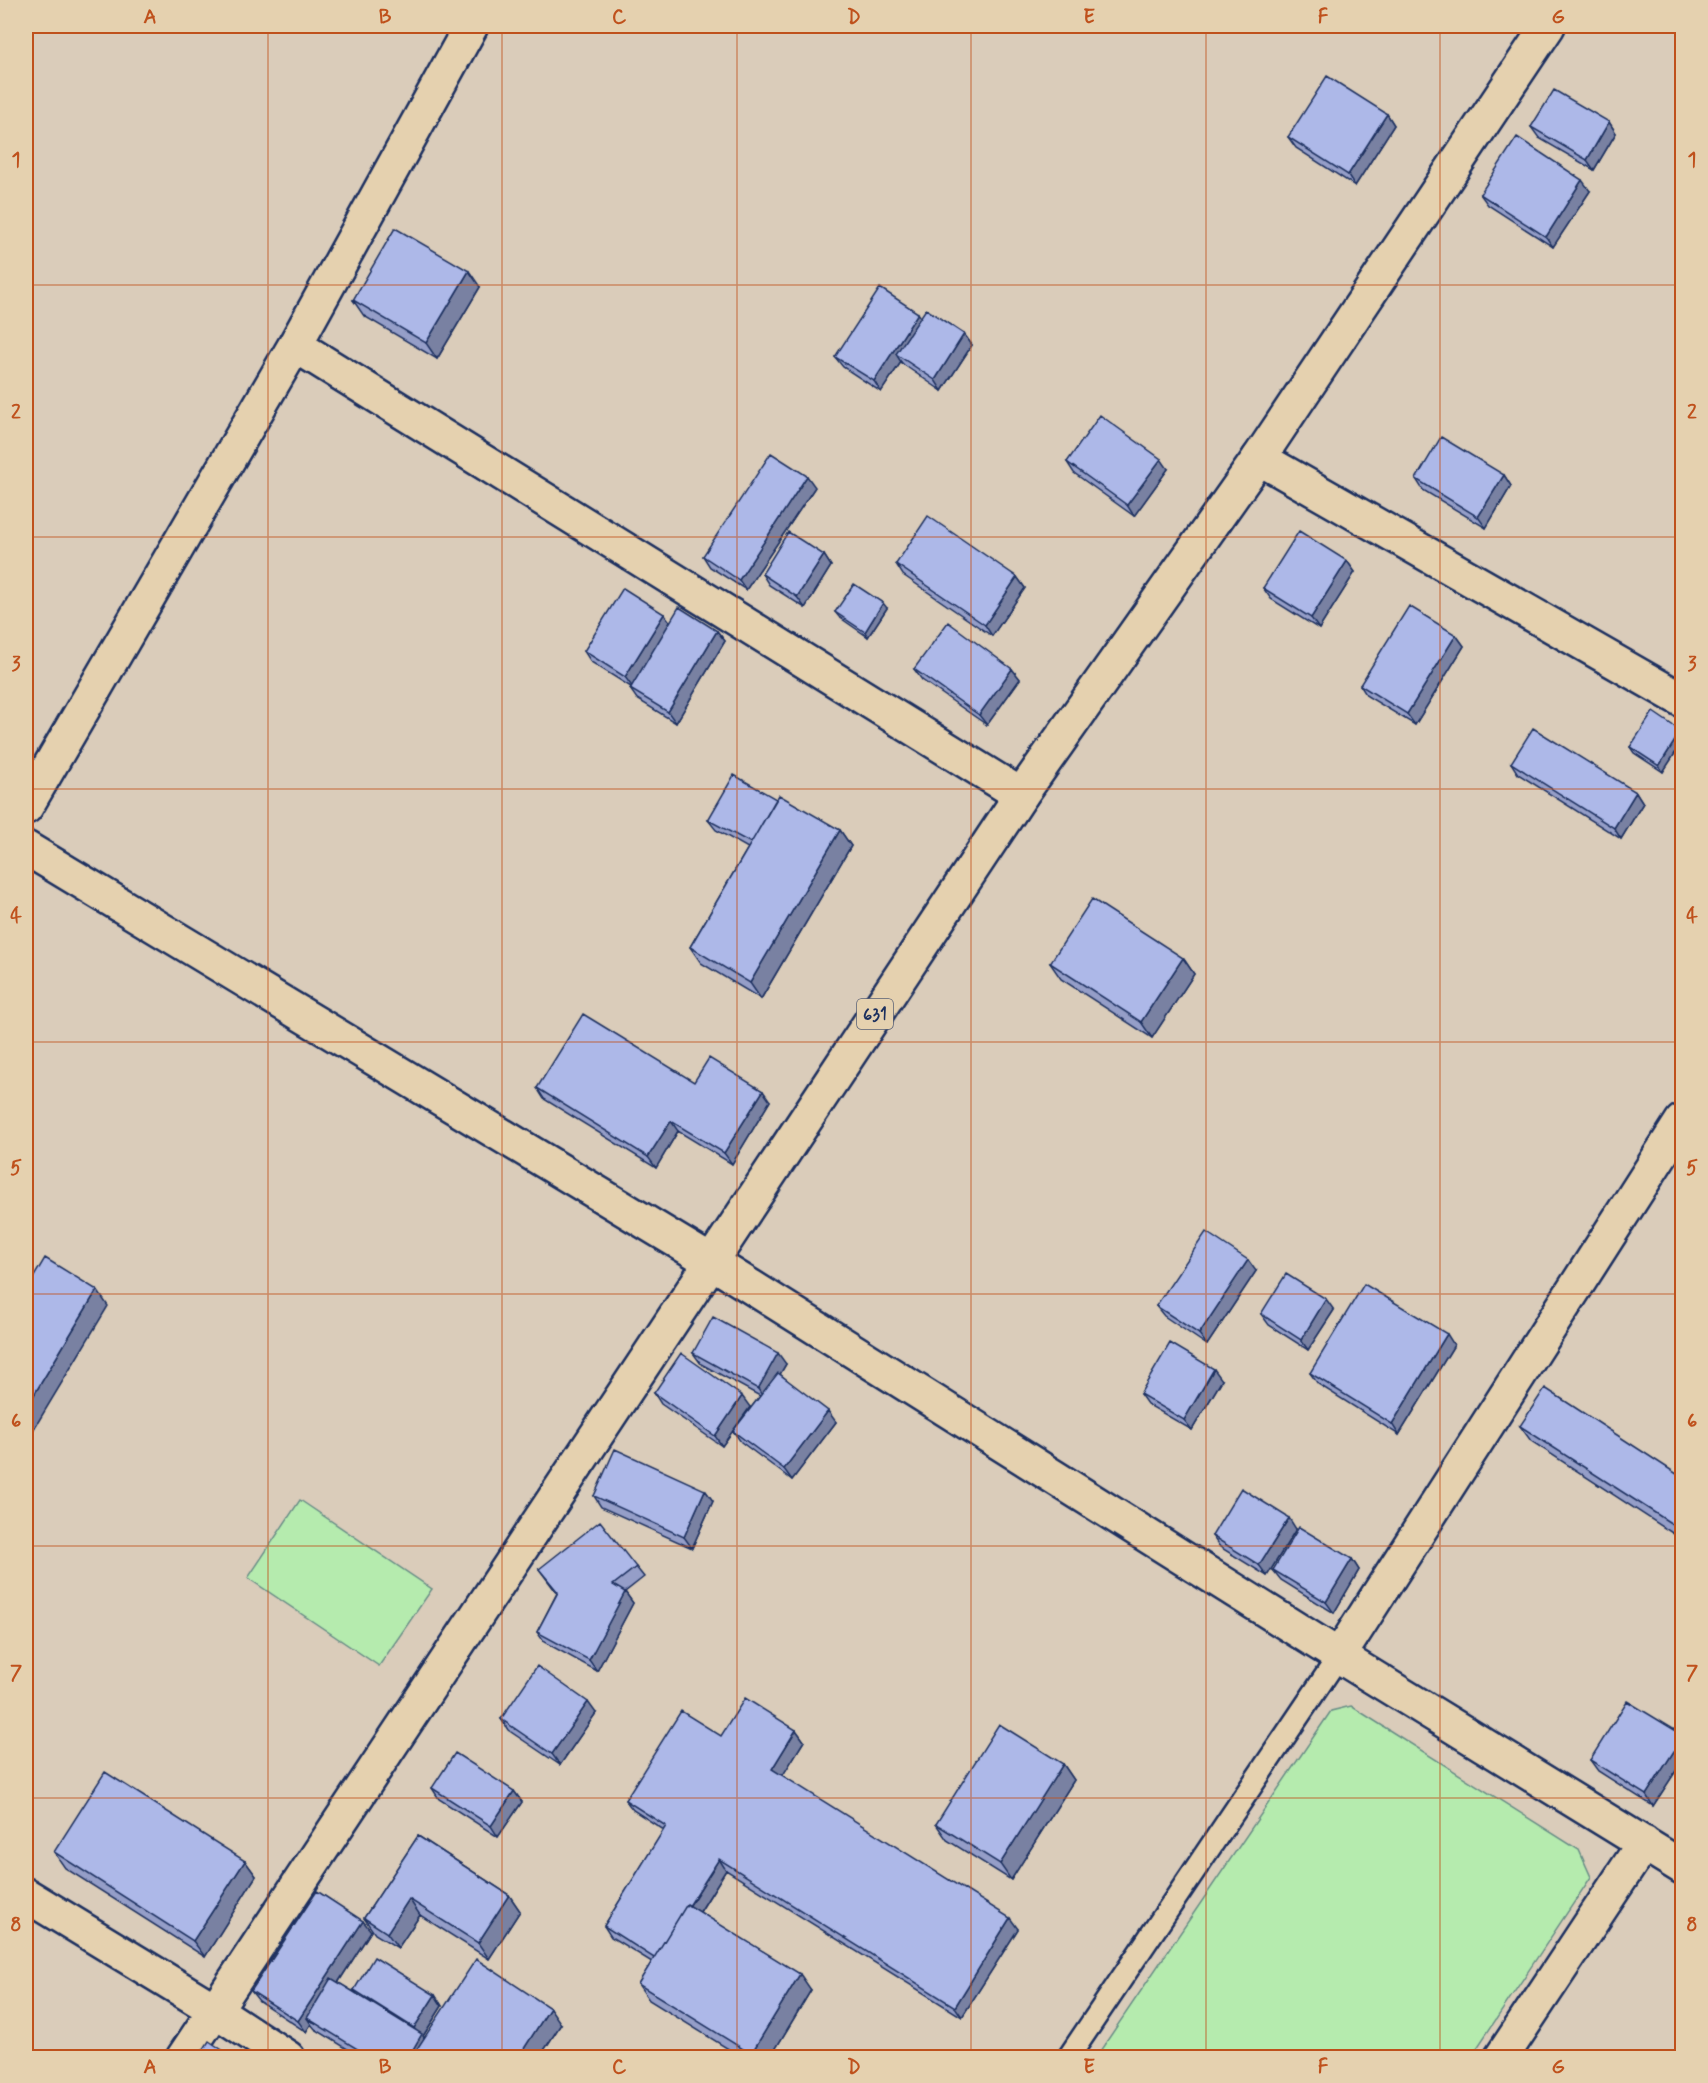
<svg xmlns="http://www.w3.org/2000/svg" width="1708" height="2083" font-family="Mynerve,sans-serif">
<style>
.green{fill:#b5ebae;stroke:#688d86;stroke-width:1.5}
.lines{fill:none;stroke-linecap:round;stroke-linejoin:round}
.service-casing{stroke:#1b2f5e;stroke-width:26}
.minor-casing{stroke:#1b2f5e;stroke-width:38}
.tertiary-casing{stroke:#1b2f5e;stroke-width:38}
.primary-casing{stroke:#1b2f5e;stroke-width:38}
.service{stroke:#e5d1af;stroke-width:21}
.minor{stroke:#e5d1af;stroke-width:33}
.tertiary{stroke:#e5d1af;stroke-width:33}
.primary{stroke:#e5d1af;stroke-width:33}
.wall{fill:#959ec8;stroke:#1b2f5e;stroke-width:1.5}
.shaded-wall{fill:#7981a2;stroke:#1b2f5e;stroke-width:1.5}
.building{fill:#adb8e8;stroke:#1b2f5e;stroke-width:1.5}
.grid{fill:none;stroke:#bf511c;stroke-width:1.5;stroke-opacity:0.55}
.labels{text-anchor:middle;stroke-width:4.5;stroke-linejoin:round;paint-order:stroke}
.shield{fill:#e5d1af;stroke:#586076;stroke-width:1.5}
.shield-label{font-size:18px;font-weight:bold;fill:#1b2f5e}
.neatline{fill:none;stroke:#bf511c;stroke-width:2}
.grid-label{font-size:20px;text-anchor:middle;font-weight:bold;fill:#bf511c}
</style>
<rect width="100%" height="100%" fill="#daccba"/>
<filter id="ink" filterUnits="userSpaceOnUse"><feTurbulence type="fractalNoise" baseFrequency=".0167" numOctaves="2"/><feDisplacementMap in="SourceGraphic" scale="12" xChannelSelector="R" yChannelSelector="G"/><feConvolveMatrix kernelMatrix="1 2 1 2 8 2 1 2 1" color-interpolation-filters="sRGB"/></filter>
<g filter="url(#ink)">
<!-- green -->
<path class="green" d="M300,1500L432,1589L379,1666L248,1578Z
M1351,1706L1579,1850L1591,1877L1471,2057H1096L1331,1711Z"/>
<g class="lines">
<!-- service casing -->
<g class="service-casing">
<path id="service" d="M1068,2058L1339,1656"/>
</g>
<!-- minor casing -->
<g class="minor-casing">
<path id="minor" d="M295,345L1021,795
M1259,458L1682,700
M26,807L295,345L471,26
M26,848L710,1261L1339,1656L1682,1867
M1339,1656L1682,1121
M26,1895L215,2010
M1501,2058L1644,1843"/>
</g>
<!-- tertiary casing -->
<g class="tertiary-casing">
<path id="tertiary" d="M183,2058L215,2010"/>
</g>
<!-- primary casing -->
<g class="primary-casing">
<path id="primary" d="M288,2058L215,2010L1021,795L1259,458L1548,26"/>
</g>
<!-- service -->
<use href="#service" class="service"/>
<!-- minor -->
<use href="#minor" class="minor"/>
<!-- tertiary -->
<use href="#tertiary" class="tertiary"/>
<!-- primary -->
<use href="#primary" class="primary"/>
</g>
<!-- wall -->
<path class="wall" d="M1387,114L1394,125L1355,186L1296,148L1288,137Z
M1609,122L1616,133L1594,170L1539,138L1531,127Z
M1590,191L1553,247L1488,205L1480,194Z
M480,287L437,359L364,316L353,300Z
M920,317L964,334L972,345L942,391L904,365L901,362L881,392L843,367L835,357Z
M1067,462L1168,469L1134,516L1074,473Z
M1504,475L1511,486L1486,528L1423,490L1416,479Z
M815,487L746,590L710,567L703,556Z
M824,555L831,566L805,608L769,585L762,574Z
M1347,561L1355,572L1319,629L1271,599L1263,588Z
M896,564L1017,577L1025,588L992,636L903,575Z
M887,608L868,637L839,617L835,612Z
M664,614L670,622L717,631L725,641L676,723L637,699L630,689L631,687L591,662L584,651Z
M1456,635L1464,646L1415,725L1367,696L1360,685Z
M914,669H1012L1020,679L987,725L922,680Z
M1681,731L1683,733V741L1663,772L1634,753L1630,747Z
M1511,763L1636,792L1643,803L1621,839L1518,774Z
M776,799L840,830L851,846L761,999L701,963L690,947L748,848L716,830L708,820Z
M1183,958L1194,974L1152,1038L1061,979L1050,963Z
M694,1082L770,1101L732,1164L678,1131L656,1168L544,1099L537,1088Z
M1256,1271L1207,1345L1164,1316L1156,1306Z
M1334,1310L1308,1350L1269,1325L1261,1314Z
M1454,1345L1399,1435L1318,1384L1310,1373Z
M693,1353L786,1364L780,1374L836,1422L792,1480L741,1442L733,1431L760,1396L701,1364Z
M1222,1380L1192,1430L1147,1404L1140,1394Z
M654,1393L750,1407L722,1446L661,1404Z
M1520,1426L1683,1478V1540L1531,1441Z
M705,1490L713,1501L692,1548L601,1507L594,1496Z
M1296,1529L1267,1576L1220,1547L1212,1536Z
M1352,1559L1359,1570L1334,1613L1281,1580L1273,1570Z
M636,1567L644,1577L625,1592L633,1603L597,1671L544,1642L537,1632L557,1593L539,1569Z
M596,1713L560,1765L508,1730L501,1719Z
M796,1730L804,1741L782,1776L1018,1929L962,2017L726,1870L700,1912L811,1990L770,2058H743L649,2000L638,1984L652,1962L611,1937L604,1926L664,1830L633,1810L625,1800L721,1736Z
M1683,1735V1760L1653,1806L1598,1771L1590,1760Z
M1063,1764L1074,1780L1011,1880L947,1840L936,1824Z
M432,1788L514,1791L522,1802L498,1837L439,1799Z
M418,1836L509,1895L520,1911L489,1959L420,1915L398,1948L375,1934L364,1918Z
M54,1852L245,1861L256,1876L205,1957L65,1868Z
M371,1931L338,1983L357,1994L354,1990L435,1995L442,2006L423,2036L424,2038L561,2024L539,2058H362L315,2029L311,2024L306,2032L259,2001L251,1991Z"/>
<!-- shaded-wall -->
<path class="shaded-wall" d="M1387,114L1394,125L1355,186L1348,175Z
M1609,122L1616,133L1594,170L1587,160Z
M1582,180L1590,191L1553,247L1546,237Z
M469,271L480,287L437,359L426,343Z
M918,313L925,324L896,354L901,362L881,392L874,381Z
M964,334L972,345L942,391L935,380Z
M1161,459L1168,469L1134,516L1127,505Z
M1504,475L1511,486L1486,528L1478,517Z
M807,476L815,487L746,590L739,580Z
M824,555L831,566L805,608L797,597Z
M1347,561L1355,572L1319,629L1311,618Z
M1017,577L1025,588L992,636L985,625Z
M883,603L887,608L868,637L865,632Z
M664,614L672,624L633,688L625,677Z
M717,631L725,641L676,723L668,712Z
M1456,635L1464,646L1415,725L1407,714Z
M1012,669L1020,679L987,725L979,715Z
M1681,731L1683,733V741L1663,772L1659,766Z
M1636,792L1643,803L1621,839L1614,828Z
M840,830L851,846L761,999L750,983Z
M1183,958L1194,974L1152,1038L1141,1022Z
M763,1091L770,1101L732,1164L724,1153Z
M671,1121L678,1131L656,1168L648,1157Z
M1248,1260L1256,1271L1207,1345L1199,1334Z
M97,1290L108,1306L26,1442V1408Z
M1326,1299L1334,1310L1308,1350L1301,1340Z
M1447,1334L1454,1345L1399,1435L1392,1424Z
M778,1353L786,1364L765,1400L758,1389Z
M1214,1369L1222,1380L1192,1430L1184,1420Z
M742,1396L750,1407L722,1446L715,1436Z
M828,1411L836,1422L792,1480L784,1469Z
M705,1490L713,1501L692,1548L684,1537Z
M1289,1518L1296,1529L1267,1576L1259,1565Z
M1352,1559L1359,1570L1334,1613L1326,1602Z
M625,1592L633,1603L597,1671L589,1660Z
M588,1702L596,1713L560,1765L552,1754Z
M796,1730L804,1741L780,1780L772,1769Z
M1683,1737V1760L1653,1806L1646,1795Z
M1063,1764L1074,1780L1011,1880L1000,1864Z
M514,1791L522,1802L498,1837L491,1826Z
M719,1859L726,1870L664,1969L656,1959Z
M245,1861L256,1876L205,1957L193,1941Z
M509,1895L520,1911L489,1959L478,1943Z
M409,1899L420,1915L398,1948L387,1933Z
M1010,1918L1018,1929L962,2017L955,2007Z
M363,1921L371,1931L313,2022L307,2018L311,2024L306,2032L298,2021Z
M800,1974L811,1990L770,2058H754L751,2054Z
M435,1995L442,2006L423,2036L429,2045L422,2058H408L420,2036L414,2028Z
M550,2008L561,2024L539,2058H518Z"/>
<!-- building -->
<path class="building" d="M1327,76L1387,114L1348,175L1288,137Z
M1554,90L1609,122L1587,160L1531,127Z
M1517,137L1582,180L1546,237L1480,194Z
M395,228L469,271L426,343L353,300Z
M880,288L918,313L874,381L835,357Z
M926,309L964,334L935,380L896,354Z
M1100,415L1161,459L1127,505L1067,462Z
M1441,437L1504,475L1478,517L1416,479Z
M771,453L807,476L739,580L703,556Z
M928,516L1017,577L985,625L896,564Z
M1299,531L1347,561L1311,618L1263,588Z
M788,532L824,555L797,597L762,574Z
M854,584L883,603L865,632L835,612Z
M623,588L664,614L625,677L584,651Z
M1409,606L1456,635L1407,714L1360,685Z
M679,607L717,631L668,712L630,689Z
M948,622L1012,669L979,715L914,669Z
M1653,712L1681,731L1659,766L1630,747Z
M1533,728L1636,792L1614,828L1511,763Z
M734,775L776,799L751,843L708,820Z
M779,795L840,830L750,983L690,947Z
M1092,899L1183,958L1141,1022L1050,963Z
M583,1014L694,1082L709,1058L763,1091L724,1153L671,1121L648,1157L537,1088Z
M1206,1232L1248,1260L1199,1334L1156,1306Z
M45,1258L97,1290L26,1408V1290Z
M1286,1274L1326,1299L1301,1340L1261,1314Z
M1364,1284L1447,1334L1392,1424L1310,1373Z
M713,1317L778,1353L758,1389L693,1353Z
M1170,1343L1214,1369L1184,1420L1140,1394Z
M681,1353L742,1396L715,1436L654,1393Z
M778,1373L828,1411L784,1469L733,1431Z
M1545,1388L1683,1478V1531L1520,1426Z
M615,1449L705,1490L684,1537L594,1496Z
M1241,1488L1289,1518L1259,1565L1212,1536Z
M600,1521L636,1567L613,1585L625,1592L589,1660L537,1632L558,1592L539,1569Z
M1299,1527L1352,1559L1326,1602L1273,1570Z
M537,1666L588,1702L552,1754L501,1719Z
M745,1698L796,1730L772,1769L1010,1918L955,2007L719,1859L689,1906L687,1904L654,1958L604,1926L666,1826L625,1800L681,1711L721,1736Z
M1627,1701L1683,1735V1737L1646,1795L1590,1760Z
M999,1724L1063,1764L1000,1864L936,1824Z
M455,1753L514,1791L491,1826L432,1788Z
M105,1772L245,1861L193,1941L54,1852Z
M418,1836L509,1895L478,1943L409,1899L387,1933L364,1918Z
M317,1891L363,1921L298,2021L251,1991Z
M687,1904L800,1974L751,2054L638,1984Z
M374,1957L435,1995L414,2028L354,1990Z
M476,1959L550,2008L518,2058H411Z
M331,1978L422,2034L408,2058H372L307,2018Z
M209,2041L234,2058H198Z"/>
</g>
<!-- grid -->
<path class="grid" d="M268,26V2058M502,26V2058M737,26V2058M971,26V2058M1206,26V2058M1440,26V2058M26,285H1682M26,537H1682M26,789H1682M26,1042H1682M26,1294H1682M26,1546H1682M26,1798H1682"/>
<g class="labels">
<!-- shield labels -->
<rect class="shield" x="857" y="999" width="36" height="30" rx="4.5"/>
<g class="shield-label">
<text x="875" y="1020">631</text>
</g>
</g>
<!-- margin -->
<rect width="1708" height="2083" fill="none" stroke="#e5d1af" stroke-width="66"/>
<rect x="33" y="33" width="1642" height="2017" class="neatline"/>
<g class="grid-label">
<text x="150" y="23">A</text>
<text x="385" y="23">B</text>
<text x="619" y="23">C</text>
<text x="854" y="23">D</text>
<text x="1089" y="23">E</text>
<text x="1323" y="23">F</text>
<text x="1558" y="23">G</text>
<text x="16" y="166">1</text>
<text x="1692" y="166">1</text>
<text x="16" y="418">2</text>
<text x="1692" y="418">2</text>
<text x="16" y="670">3</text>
<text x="1692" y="670">3</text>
<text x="16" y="922">4</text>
<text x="1692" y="922">4</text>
<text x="16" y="1174">5</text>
<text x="1692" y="1174">5</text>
<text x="16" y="1427">6</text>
<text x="1692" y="1427">6</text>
<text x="16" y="1679">7</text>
<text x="1692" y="1679">7</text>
<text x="16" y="1931">8</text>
<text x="1692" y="1931">8</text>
<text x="150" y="2073">A</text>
<text x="385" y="2073">B</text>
<text x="619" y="2073">C</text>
<text x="854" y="2073">D</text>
<text x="1089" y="2073">E</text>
<text x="1323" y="2073">F</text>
<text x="1558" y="2073">G</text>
</g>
</svg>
